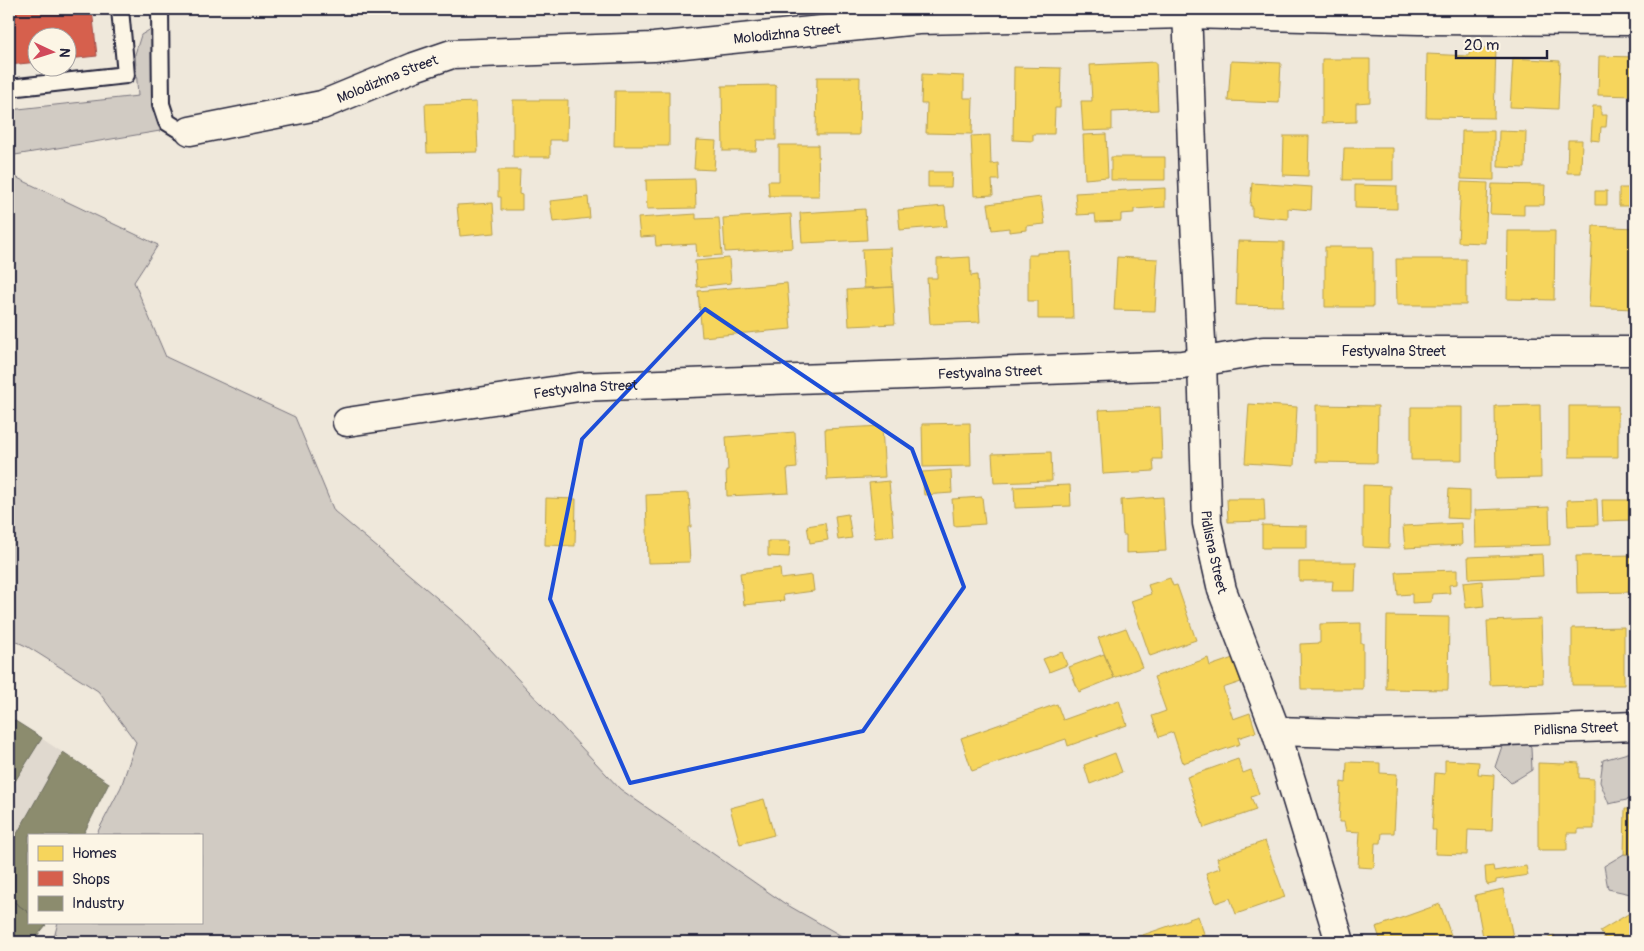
<svg xmlns="http://www.w3.org/2000/svg" width="1644" height="951" font-family="Pangolin,sans-serif">
<style>
.built{fill:#e0d9cf}
.green{fill:#d1cbc3;stroke:#7a767f}
.homes{fill:#f6d55c;stroke:#b69f52}
.shops{fill:#d6604d;stroke:#a04d48}
.industry{fill:#8c8c6e;stroke:#6c6c5f}
.lines{fill:none;stroke-linecap:round;stroke-linejoin:round}
.lane-casing{stroke:#22223b;stroke-width:20}
.street-casing{stroke:#22223b;stroke-width:31}
.lane{stroke:#fcf5e5;stroke-width:16}
.street{stroke:#fcf5e5;stroke-width:28}
.marked{fill:none;stroke:#1d4ed8;stroke-width:4;stroke-linejoin:round}
.labels{text-anchor:middle;stroke-width:5;stroke-linejoin:round;paint-order:stroke}
.street-label{font-size:14px;fill:#22223b;stroke:#fcf5e5}
</style>
<rect width="100%" height="100%" fill="#efe8db"/>
<filter id="ink" filterUnits="userSpaceOnUse"><feTurbulence type="fractalNoise" baseFrequency=".02" numOctaves="2"/><feDisplacementMap in="SourceGraphic" scale="10" xChannelSelector="R" yChannelSelector="G"/><feConvolveMatrix kernelMatrix="1 2 1 2 8 2 1 2 1" color-interpolation-filters="sRGB"/></filter>
<g filter="url(#ink)">
<!-- built -->
<path class="built" d="M9,717L109,783L83,835H29V922L46,925L32,942H9Z"/>
<!-- green -->
<path class="green" d="M151,29L160,131L9,156V110L138,96L135,54L141,35Z
M9,174L158,245L134,282L166,357L295,417L334,511L463,620L620,789L784,903L852,942H53L58,922H201V835H96L121,787L136,742L98,691L28,647L9,638Z
M1523,736L1531,747L1532,770L1511,783L1495,767L1502,746Z
M1635,751V798L1609,804L1600,782L1603,760Z
M1624,854H1635V895L1608,889L1604,866Z"/>
<!-- homes -->
<path class="homes" d="M364,9H414V12L364,13Z
M1469,48H1496L1494,118L1426,117L1427,54L1469,56Z
M1599,56L1635,57V96L1598,95Z
M1513,58L1560,61L1558,109L1510,107Z
M1322,59H1370V102L1356,103V122L1322,123Z
M1231,61L1281,63L1279,103L1228,101Z
M1156,62L1158,110L1112,112V130L1083,131L1081,101H1092L1090,65Z
M1014,67L1061,68L1060,108H1055L1054,134H1033V141L1013,140Z
M922,74L964,76V98H973L972,134L926,133L927,104H921Z
M817,77H860L859,135H816Z
M776,85V140H757L756,151H723L722,86Z
M615,91H669V146H614Z
M513,100H568L567,140H550V157H513Z
M476,102L478,152L427,153L425,104Z
M1593,106H1601V115H1607L1606,127H1601L1600,141L1591,140Z
M1462,131H1494V180L1461,179Z
M1499,131L1526,132L1525,168L1498,167Z
M1106,134L1108,177L1085,179L1083,135Z
M990,135L991,164L998,163L999,180H992L993,195L974,196L971,136Z
M1284,136H1309L1308,176L1283,175Z
M696,140L716,141L714,170L694,169Z
M1568,140H1582L1581,173H1567Z
M779,145H818L819,196H769L768,181H779Z
M1344,148H1393V180H1343Z
M1111,157H1165V180H1111Z
M498,170H520L519,194L522,195V210H501V197H498Z
M928,172H952L951,187H928Z
M695,179L696,208L647,209L646,180Z
M1461,182L1488,183L1485,243L1458,242Z
M1252,183L1312,187L1311,210L1288,208V219L1252,216V206H1250Z
M1492,184L1545,185L1544,205H1524V215L1490,214Z
M1355,185L1397,186V209L1355,208Z
M1165,188V207L1134,209V213L1121,214V221L1096,222L1095,214L1077,215L1075,193Z
M1619,188H1635V206H1619Z
M1595,191H1607V205H1595Z
M588,197L590,218L553,222L550,201Z
M1041,197L1045,224L1026,226V230L1009,232V228L992,230L988,204Z
M493,203L495,233L460,236L457,205Z
M945,206L947,226L900,230L898,210Z
M865,209L867,240L802,243L800,213Z
M696,214V219L719,218L722,255L697,257L696,244L656,246L655,236L640,237L638,218Z
M791,214L793,248L725,252L723,218Z
M1593,226L1635,228L1633,309L1589,307Z
M1508,231H1555L1554,300L1507,299Z
M1238,241L1284,242L1283,306L1236,305Z
M1325,247H1373V307H1325Z
M891,248L893,287L864,288L862,249Z
M1071,252L1073,319H1038V301H1028V255H1037V253Z
M970,257L971,276L977,275L980,322L930,324L927,278H937V259Z
M1117,257L1158,259L1155,311L1114,310Z
M729,258L731,283L697,287L695,261Z
M1396,259H1466V305H1397Z
M787,283L791,329L702,337L698,291Z
M893,287L895,324L849,326L847,290Z
M1249,404L1297,407L1294,466L1245,463Z
M1316,405L1378,406L1377,463L1316,462Z
M1540,405L1541,478L1496,479L1495,406Z
M1569,406H1618V457H1569Z
M1160,407L1162,459H1153L1154,471L1103,474L1099,410Z
M1411,407H1462V460H1411Z
M970,423L971,466L923,467L922,424Z
M882,426L885,477L827,480L825,429Z
M795,432L797,468L787,469L789,493L727,496L726,470H728L726,437Z
M1051,452L1052,481L994,483L992,454Z
M951,470L952,493L924,495L922,472Z
M889,481L894,536L875,538L869,483Z
M1070,485L1071,506L1015,508L1014,487Z
M1363,485L1390,486L1389,548L1363,547Z
M1449,489L1470,490V519L1447,518Z
M689,493L691,527H688L690,562L648,563L646,495Z
M982,497L985,524L954,526L952,499Z
M1163,497L1166,551L1126,553V535H1123L1121,500Z
M546,498L576,499L575,546L545,545Z
M1227,499H1264L1265,521L1228,522Z
M1597,499L1598,525L1568,526L1567,500Z
M1602,500H1632V520L1603,521Z
M1549,507L1550,545L1476,547L1475,510Z
M848,514L852,538L838,540L835,516Z
M825,523L828,540L810,543L807,526Z
M1461,523L1462,545L1405,548L1403,526Z
M1262,525L1307,526V548H1262Z
M768,541H790L789,557L768,556Z
M1542,554L1543,576L1469,579L1468,557Z
M1634,555L1635,592L1577,593L1576,556Z
M1299,562H1356L1355,591H1332L1333,581H1299Z
M780,568L781,579L812,575L814,591L783,595L784,601L744,605L740,573Z
M1457,570V584L1449,585L1450,593L1432,594L1431,602L1412,603V594L1398,595L1396,572Z
M1170,578L1173,586L1177,585L1196,640L1150,656L1131,601L1151,594L1148,585Z
M1482,581L1484,606L1466,608L1463,583Z
M1387,616L1449,617L1448,690L1386,689Z
M1541,619L1543,683L1490,685L1487,621Z
M1361,623V643H1363V689H1301L1300,644L1320,643V624Z
M1624,627V685H1572V628Z
M1126,628L1142,667L1114,678L1098,638Z
M1062,652L1067,665L1049,672L1043,659Z
M1104,654L1114,678L1079,692L1069,667Z
M1208,658L1210,666L1233,658L1241,682L1223,688L1233,719L1250,713L1256,732L1238,738L1240,744L1183,763L1173,732L1159,737L1152,716L1166,711L1154,677Z
M1119,700L1127,725L1068,746L1066,739L972,771L961,738L1057,704L1063,720Z
M1115,753L1122,772L1090,784L1084,765Z
M1238,759L1243,773L1251,770L1259,794L1251,797L1256,810L1204,828L1187,777Z
M1445,760L1479,762L1478,774L1494,775L1492,831L1468,830L1467,855L1435,854L1436,830H1432L1435,773L1445,774Z
M1347,762L1380,763V773L1397,774L1394,833H1382L1381,843H1375L1374,868L1358,867L1360,832L1346,831L1344,822H1339L1341,782L1346,783Z
M1566,762L1579,763V778L1594,779V829H1578V833H1567V850H1538V763L1566,764Z
M764,799L774,835L740,844L730,808Z
M1625,809H1635V854H1624Z
M1265,841L1285,897L1236,914L1230,898L1216,903L1206,873L1220,868L1217,858Z
M1493,866L1494,871L1526,866L1528,875L1496,880V883L1488,885L1486,882L1485,867Z
M1503,889L1514,942H1484L1475,895Z
M1440,904L1453,941L1449,942H1381L1376,927Z
M1635,910V942H1607L1600,931Z
M1198,916L1207,942H1132L1131,939Z
M1554,935L1558,942H1542Z
M1308,936L1310,942H1288Z"/>
<!-- shops -->
<path class="shops" d="M9,9H92L97,56L68,59V38H38V62L9,65Z"/>
<!-- industry -->
<path class="industry" d="M9,717L42,738L12,786L9,783Z
M63,752L109,783L83,835H29V913L9,898V848Z
M9,898L29,913V922H42L46,925L32,942H9Z"/>
<g class="lines">
<!-- lane casing -->
<g class="lane-casing">
<path id="lane" d="M160,9L161,104L167,122L180,130L190,131
M9,88L126,75L120,9"/>
</g>
<!-- street casing -->
<g class="street-casing">
<g id="street">
<path id="s1" d="M1187,9L1194,201L1202,361L1207,523L1222,590L1276,731L1340,942"/>
<path id="s2" d="M190,131L322,105L414,67L452,54L654,47L918,20L1187,14L1419,20L1635,21"/>
<path id="s3" d="M347,422L579,387L1182,365L1263,351H1635"/>
<path id="s4" d="M1276,731L1371,734L1481,732L1635,726"/>
</g>
</g>
<!-- lane -->
<use href="#lane" class="lane"/>
<!-- street -->
<use href="#street" class="street"/>
</g>
</g>
<!-- marked area -->
<path class="marked" d="M705,309L912,449L964,587L863,731L630,783L550,599L582,439Z"/>
<g class="labels">
<!-- street labels -->
<g class="street-label">
<text dy="5" stroke="none"><textPath href="#s2" startOffset="610">Molodizhna Street</textPath></text>
<text dy="5" stroke="none"><textPath href="#s2" startOffset="205">Molodizhna Street</textPath></text>
<text dy="5" stroke="none"><textPath href="#s3" startOffset="1051">Festyvalna Street</textPath></text>
<text dy="5" stroke="none"><textPath href="#s3" startOffset="646">Festyvalna Street</textPath></text>
<text dy="5" stroke="none"><textPath href="#s3" startOffset="241">Festyvalna Street</textPath></text>
<text dy="5" stroke="none"><textPath href="#s1" startOffset="544">Pidlisna Street</textPath></text>
<text dy="5" stroke="none"><textPath href="#s4" startOffset="300">Pidlisna Street</textPath></text>
</g>
</g>
<!-- margin -->
<rect width="1644" height="951" fill="none" stroke="#fcf5e5" stroke-width="30"/>
<rect x="15" y="15" width="1614" height="921" fill="none" stroke="#22223b" stroke-width="2" filter="url(#ink)"/>
<!-- legend -->
<rect x="28" y="834" width="175" height="90" fill="#fcf5e5" stroke="#a5a1a1"/>
<rect x="38" y="846" width="25" height="15" fill="#f6d55c" stroke="#a5a1a1"/>
<text x="72" y="858" font-size="15" fill="#22223b">Homes</text>
<rect x="38" y="871" width="25" height="15" fill="#d6604d" stroke="#a5a1a1"/>
<text x="72" y="884" font-size="15" fill="#22223b">Shops</text>
<rect x="38" y="896" width="25" height="15" fill="#8c8c6e" stroke="#a5a1a1"/>
<text x="72" y="908" font-size="15" fill="#22223b">Industry</text>
<!-- north arrow -->
<g transform="translate(52 52) rotate(94)"><circle r="24" fill="#fcf5e5" stroke="#a5a1a1"/>
<path d="M0-4L9 19L0 12L-9 19Z" fill="#d1495b"/>
<text y="-8" font-size="14" font-weight="bold" text-anchor="middle" fill="#22223b">N</text>
</g>
<!-- scale -->
<path d="M1456 50v8h91v-8" fill="none" stroke="#22223b" stroke-width="2.5"/>
<text x="1464" y="50" font-size="15" fill="#22223b" stroke="#fcf5e5" stroke-width="4" paint-order="stroke">20 m</text>
</svg>
